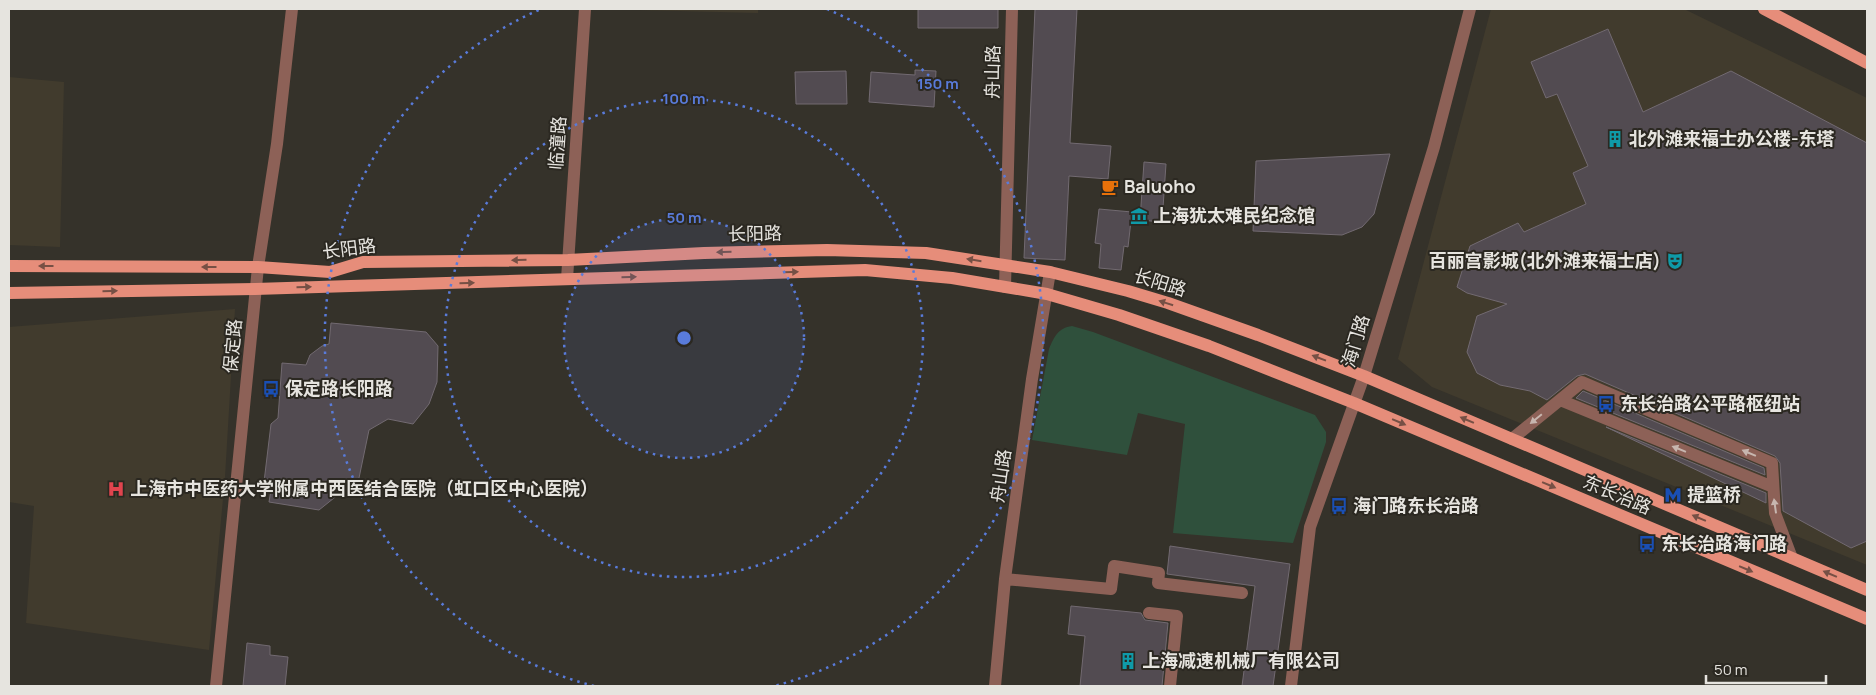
<svg xmlns="http://www.w3.org/2000/svg" width="1876" height="695" font-family="Manrope,'Noto Sans SC',sans-serif">
<style>
.built{fill:#413b2d}
.green{fill:#2f503c}
.building{fill:#524b51;stroke:#726a71}
.lines{fill:none;stroke-linecap:round;stroke-linejoin:round}
.minor{stroke:#8d6157;stroke-width:12}
.major{stroke:#e68d7a;stroke-width:12}
.oneway{fill:#765045}
.oneway2{fill:#c7b6af}
.ring{fill:none;stroke:#597bda;stroke-width:2.5;stroke-dasharray:2.5 5}
.labels{text-anchor:middle;stroke-width:4;stroke-linejoin:round;paint-order:stroke}
.street-label{font-size:18px;fill:#e6e4df;stroke:#2b2821}
.poi-label{font-size:18px;font-weight:bold;fill:#e6e4df;stroke:#2b2821;text-anchor:start}
.centre{fill:#597bda;stroke:#2b2821;stroke-width:2.5}
.ring-label{font-size:15px;text-anchor:middle;font-weight:bold;fill:#597bda;stroke:#2b2821;stroke-width:4;stroke-linejoin:round;paint-order:stroke}
</style>
<rect width="100%" height="100%" fill="#35322a"/>
<!-- built -->
<path class="built" d="M598,9H758V13Z
M1491,9H1684L1867,98V565L1432,387L1398,359Z
M9,77L64,82L60,247L9,245Z
M235,309L225,477L209,650L26,623L34,506L9,502V327Z"/>
<!-- green -->
<path class="green" d="M1072,326L1093,332L1315,415L1326,432V442L1293,543L1173,533L1185,424L1138,413L1127,455L1032,440L1049,349C1054,337 1058,328 1072,326Z"/>
<!-- building -->
<path class="building" d="M918,9H998V28H918Z
M1035,9H1077L1070,143L1111,146L1108,179L1069,176L1065,260L1024,258Z
M1608,29L1643,112L1731,71L1867,143V541L1851,548L1783,511L1780,463L1775,456L1585,374L1577,376L1547,400L1530,391L1500,385L1477,373L1467,352L1477,316L1507,304L1467,293L1457,287L1470,246L1518,223L1524,232L1586,204L1573,173L1588,166L1557,94L1546,98L1531,62Z
M915,70L936,71L934,107L869,102L871,72L915,75Z
M846,71L847,104H796L795,72Z
M1390,154L1374,214L1362,227L1342,235L1253,231L1256,161Z
M1144,162L1166,164L1162,222L1140,220Z
M1099,209L1132,212L1128,247L1124,246L1121,270L1099,268L1101,244L1095,243Z
M331,323L426,332L438,346L437,382L429,404L413,424L388,419L369,430L359,478L319,510L269,502L271,490L264,482L271,424L278,418L282,363L306,365L310,355L322,346L329,344Z
M1583,391L1764,468L1765,475L1576,398Z
M1606,427L1766,493V503Z
M1170,546L1290,564L1273,686H1242L1255,586L1167,574Z
M1071,606L1141,613L1145,620L1168,623L1162,686H1080L1085,636L1068,634Z
M247,643L270,646V655L288,657L285,686H243Z"/>
<g class="lines">
<!-- minor -->
<path class="minor" d="M567,279L585,9
M1005,287L1012,9
M1560,400L1773,487
M1512,439L1582,382L1772,463L1775,513L1792,558
M1005,579L1111,589L1114,566L1159,573L1158,583L1242,593
M1149,613L1177,616L1170,686
M216,686L258,267L277,144L292,9
M995,686L1005,579L1032,379L1050,272
M1291,686L1310,527L1364,376L1434,147L1470,9"/>
<!-- major -->
<path class="major" d="M1764,9L1867,63
M9,266L258,267L330,272L363,262L568,260L704,253L827,250L926,253L1050,272L1128,291L1168,303L1258,335L1364,376L1867,590
M9,293L255,289L865,270L952,278L1047,294L1119,315L1209,346L1354,403L1867,619"/>
</g>
<!-- one-way arrows -->
<defs><path id="oneway-solid" d="M-6-.8H1V-3.2L6.5 0L1 3.2V.8H-6Z" transform="scale(1.25)"/></defs>
<g class="oneway">
<use href="#oneway-solid" transform="translate(724 252) rotate(179)"/>
<use href="#oneway-solid" transform="translate(519 260) rotate(179)"/>
<use href="#oneway-solid" transform="translate(974 260) rotate(-171)"/>
<use href="#oneway-solid" transform="translate(46 266) rotate(-180)"/>
<use href="#oneway-solid" transform="translate(209 267) rotate(-180)"/>
<use href="#oneway-solid" transform="translate(791 272) rotate(-2)"/>
<use href="#oneway-solid" transform="translate(629 277) rotate(-2)"/>
<use href="#oneway-solid" transform="translate(467 283) rotate(-2)"/>
<use href="#oneway-solid" transform="translate(304 287) rotate(-2)"/>
<use href="#oneway-solid" transform="translate(110 291) rotate(-1)"/>
<use href="#oneway-solid" transform="translate(1166 303) rotate(-162)"/>
<use href="#oneway-solid" transform="translate(1319 358) rotate(-159)"/>
<use href="#oneway-solid" transform="translate(1467 420) rotate(-157)"/>
<use href="#oneway-solid" transform="translate(1399 422) rotate(23)"/>
<use href="#oneway-solid" transform="translate(1549 485) rotate(23)"/>
<use href="#oneway-solid" transform="translate(1699 518) rotate(-157)"/>
<use href="#oneway-solid" transform="translate(1746 569) rotate(23)"/>
<use href="#oneway-solid" transform="translate(1830 574) rotate(-157)"/>
</g>
<g class="oneway2">
<use href="#oneway-solid" transform="translate(1536 419) rotate(141)"/>
<use href="#oneway-solid" transform="translate(1679 449) rotate(-158)"/>
<use href="#oneway-solid" transform="translate(1749 453) rotate(-157)"/>
<use href="#oneway-solid" transform="translate(1775 506) rotate(-98)"/>
</g>
<!-- distance rings -->
<circle cx="684" cy="338" r="120" fill="#597bda" fill-opacity=".12"/>
<g class="ring">
<circle cx="684" cy="338" r="120"/>
<circle cx="684" cy="338" r="239"/>
<path d="M594 686A359 359 0 0 1 541 9M827 9A359 359 0 0 1 774 686"/>
</g>
<!-- icons -->
<defs>
<g id="building-bare" transform="scale(1.35)"><path d="M-4-6H4V6H1V3H-1V6H-4ZM-2.5-4.3h1.7v1.8h-1.7ZM.8-4.3h1.7v1.8H.8ZM-2.5-1h1.7V.8h-1.7ZM.8-1h1.7V.8H.8Z" fill="#0f9aa8" stroke="#2b2821" stroke-width="2.5" paint-order="stroke"/></g>
<g id="cafe-bare" transform="scale(1.35)"><path d="M-5.5-4.5H6V0H3Q3 3.5 0 3.5H-2.5Q-5.5 3.5-5.5 0ZM3-3.2v2h1.7v-2ZM-6 4.5H4V6H-6Z" fill="#e8710a" stroke="#2b2821" stroke-width="2.5" paint-order="stroke"/></g>
<g id="museum-bare" transform="scale(1.35)"><path d="M0-6L6-3V-2H-6V-3ZM-5-1h2V3h-2ZM-1-1h2V3h-2ZM3-1h2V3H3ZM-6 4H6V6H-6Z" fill="#0f9aa8" stroke="#2b2821" stroke-width="2.5" paint-order="stroke"/></g>
<g id="theatre-bare" transform="scale(1.35)"><path d="M-5-5.5Q0-4 5-5.5V0Q5 5 0 6Q-5 5-5 0ZM-3.3-2.5H-1v1.5H-3.3ZM1-2.5H3.3v1.5H1ZM-2.8 1Q0 5.5 2.8 1Z" fill="#0f9aa8" stroke="#2b2821" stroke-width="2.5" paint-order="stroke"/></g>
<g id="bus-bare" transform="scale(1.35)"><path d="M-5-6H5V4H4V6H2V4H-2V6H-4V4H-5ZM-3.5-4V0h7V-4ZM-3.5 1.2v1.5H-2V1.2ZM2 1.2v1.5H3.5V1.2Z" fill="#1a4fb4" stroke="#2b2821" stroke-width="2.5" paint-order="stroke"/></g>
<g id="hospital-bare" transform="scale(1.35)"><path d="M-5-5h3v3.5h4V-5h3V5h-3V1.5h-4V5h-3Z" fill="#e0444e" stroke="#2b2821" stroke-width="2.5" paint-order="stroke"/></g>
<g id="metro-bare" transform="scale(1.35)"><path d="M-5.5 5V-5H-3L0 0L3-5H5.5V5H3V-.5L0 4L-3-.5V5Z" fill="#1a4fb4" stroke="#2b2821" stroke-width="2.5" paint-order="stroke"/></g>
</defs>
<g fill-rule="evenodd">
<use href="#building-bare" x="1615" y="139"/>
<use href="#cafe-bare" x="1110" y="187"/>
<use href="#museum-bare" x="1139" y="216"/>
<use href="#theatre-bare" x="1675" y="261"/>
<use href="#bus-bare" x="271" y="389"/>
<use href="#bus-bare" x="1606" y="404"/>
<use href="#hospital-bare" x="116" y="489"/>
<use href="#metro-bare" x="1673" y="495"/>
<use href="#bus-bare" x="1339" y="506"/>
<use href="#bus-bare" x="1647" y="544"/>
<use href="#building-bare" x="1128" y="661"/>
</g>
<g class="labels">
<!-- street labels -->
<g class="street-label">
<text transform="translate(993 72) rotate(-89)" y="6">舟山路</text>
<text transform="translate(558 143) rotate(-86)" y="6">临潼路</text>
<text transform="translate(755 234) rotate(-1)" y="6">长阳路</text>
<text transform="translate(349 249) rotate(-7)" y="6">长阳路</text>
<text transform="translate(1160 283) rotate(17)" y="6">长阳路</text>
<text transform="translate(1356 341) rotate(-73)" y="6">海门路</text>
<text transform="translate(233 346) rotate(-85)" y="6">保定路</text>
<text transform="translate(1001 476) rotate(-82)" y="6">舟山路</text>
<text transform="translate(1617 495) rotate(23)" y="6">东长治路</text>
</g>
<!-- poi labels -->
<g class="poi-label">
<text x="1629" y="145">北外滩来福士办公楼-东塔</text>
<text x="1124" y="193">Baluoho</text>
<text x="1153" y="222">上海犹太难民纪念馆</text>
<text x="1661" y="267" text-anchor="end">百丽宫影城(北外滩来福士店)</text>
<text x="285" y="395">保定路长阳路</text>
<text x="1620" y="410">东长治路公平路枢纽站</text>
<text x="130" y="495">上海市中医药大学附属中西医结合医院（虹口区中心医院）</text>
<text x="1687" y="501">提篮桥</text>
<text x="1353" y="512">海门路东长治路</text>
<text x="1661" y="550">东长治路海门路</text>
<text x="1142" y="667">上海减速机械厂有限公司</text>
</g>
</g>
<circle cx="684" cy="338" r="8" class="centre"/>
<g class="ring-label">
<text x="938" y="89">150 m</text>
<text x="684" y="104">100 m</text>
<text x="684" y="223">50 m</text>
</g>
<!-- border -->
<rect width="1876" height="695" fill="none" stroke="#e6e4df" stroke-width="20"/>
<!-- scale -->
<path d="M1706 675v8h120v-8" fill="none" stroke="#e6e4df" stroke-width="2.5"/>
<text x="1714" y="675" font-size="15" fill="#e6e4df" stroke="#2b2821" stroke-width="4" paint-order="stroke">50 m</text>
</svg>
